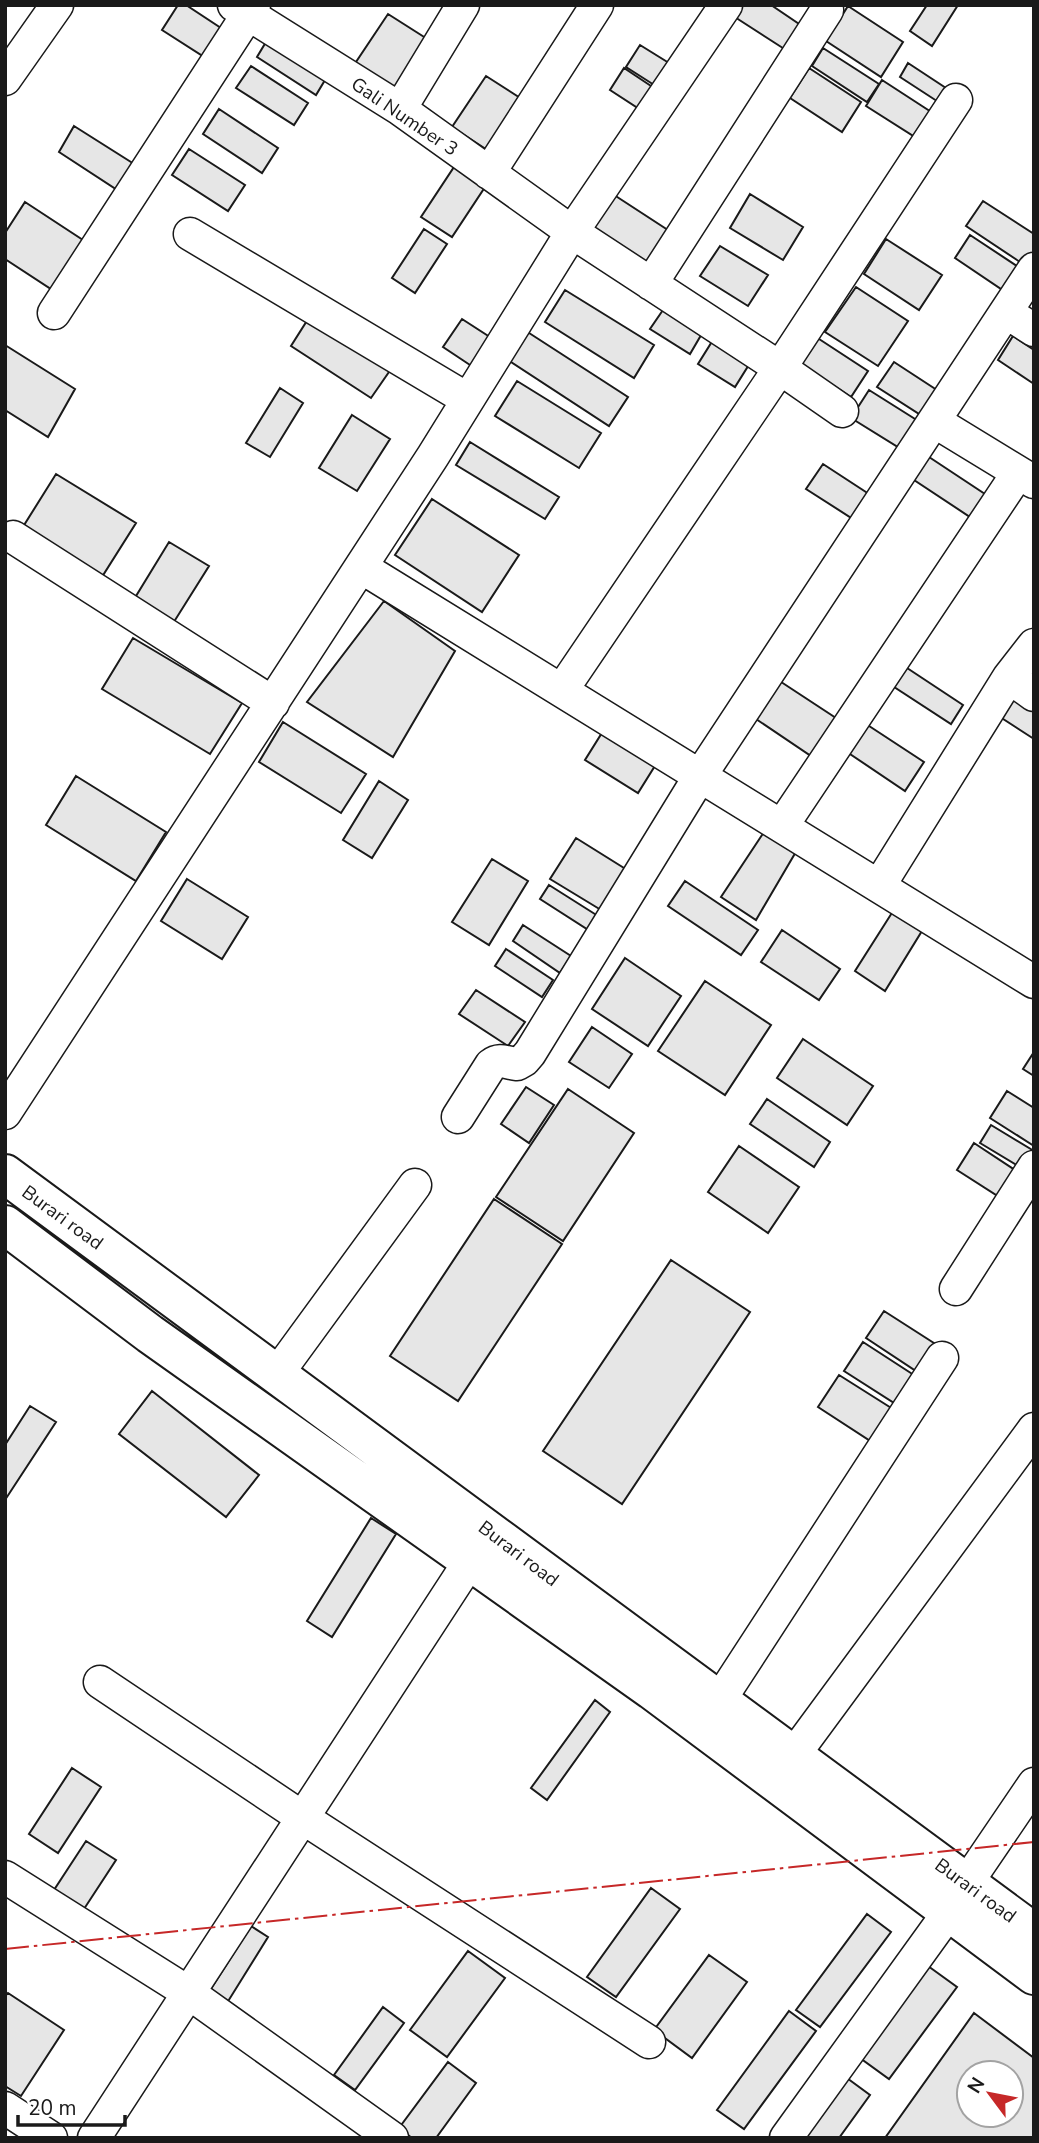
<svg xmlns="http://www.w3.org/2000/svg" width="1039" height="2143" font-family="'Nunito Sans',sans-serif">
<style>
.building{fill:#e6e6e6;stroke:#1a1a1a;stroke-width:2;fill-rule:evenodd}
.lines{fill:none;stroke-linecap:round;stroke-linejoin:round}
.minor-casing{stroke:#1a1a1a;stroke-width:35}
.secondary-casing{stroke:#1a1a1a;stroke-width:42}
.minor{stroke:#fff;stroke-width:32}
.secondary{stroke:#fff;stroke-width:38}
.power{stroke:#c62828;stroke-width:2;stroke-dasharray:24 5 3.5 5;stroke-linecap:butt}
.labels{text-anchor:middle;stroke-width:5;stroke-linejoin:round;paint-order:stroke}
.street-label{font-size:19px;fill:#1a1a1a;stroke:#fff}
</style>
<rect width="100%" height="100%" fill="#fff"/>
<!-- building -->
<path class="building" d="M178,5H186L227,32L209,60L162,30Z
M731,5H771L805,28L789,52L727,12Z
M927,5H958L932,46L910,31Z
M848,6L903,42L881,77L826,41Z
M388,14L432,42L398,94L354,65Z
M272,32L331,70L316,95L257,57Z
M640,45L677,68L662,90L626,67Z
M823,48L879,84L867,102L812,66Z
M908,63L952,92L943,105L900,77Z
M251,66L308,103L294,125L236,88Z
M624,68L660,92L647,114L610,90Z
M809,68L861,102L842,132L790,98Z
M486,76L528,103L495,155L452,127Z
M882,80L942,119L926,144L866,106Z
M219,109L278,148L262,173L203,134Z
M74,126L142,169L125,195L59,152Z
M189,149L245,185L228,211L172,175Z
M456,164L487,184L452,237L421,217Z
M608,191L674,234L648,273L582,230Z
M750,194L803,227L783,260L730,228Z
M983,201L1034,234V260L1029,268L966,226Z
M25,202L86,242L54,291L5,259V233Z
M424,229L447,244L415,293L392,278Z
M970,235L1026,272L1010,295L955,258Z
M886,239L942,275L919,310L864,274Z
M720,246L768,275L748,306L700,276Z
M856,287L908,321L878,366L825,332Z
M565,290L654,345L634,378L545,322Z
M665,307L704,330L690,354L650,329Z
M310,316L391,369L371,398L291,346Z
M462,319L496,341L476,369L443,347Z
M526,331L628,397L609,426L508,360Z
M1013,336L1034,350V384L998,360Z
M816,337L868,371L851,397L799,363Z
M713,340L750,363L735,387L698,364Z
M5,345L75,389L48,437L5,410Z
M894,362L943,394L927,419L877,387Z
M517,381L601,433L579,468L495,416Z
M280,388L303,403L270,457L246,443Z
M869,390L923,424L906,452L851,418Z
M352,415L390,439L357,491L319,468Z
M470,442L559,497L545,519L456,465Z
M926,455L994,500L979,523L911,478Z
M823,464L872,496L856,521L806,489Z
M56,474L136,523L100,580L21,530Z
M432,499L519,555L482,612L395,555Z
M169,542L209,566L172,625L133,601Z
M384,601L455,651L393,757L307,702Z
M133,638L242,703L210,754L102,689Z
M901,664L963,705L951,724L888,683Z
M772,676L839,720L814,758L747,713Z
M1011,694L1034,709V739L997,715Z
M283,722L366,774L341,813L259,762Z
M863,722L924,762L905,791L844,750Z
M605,728L658,761L638,793L585,760Z
M76,776L166,832L136,881L46,825Z
M379,781L408,800L372,858L343,840Z
M766,829L797,850L756,920L721,897Z
M576,838L632,873L606,913L550,879Z
M492,859L528,881L489,945L452,922Z
M187,879L248,917L222,959L161,921Z
M685,881L758,930L741,955L668,906Z
M549,885L598,916L590,931L540,899Z
M895,908L925,926L885,991L855,971Z
M523,925L571,956L560,973L513,941Z
M782,930L840,969L819,1000L761,962Z
M506,949L553,980L542,997L495,966Z
M625,958L681,996L648,1046L592,1009Z
M705,981L771,1025L725,1095L658,1051Z
M476,990L525,1022L508,1046L459,1014Z
M592,1027L632,1054L609,1088L569,1062Z
M803,1039L873,1086L847,1125L777,1078Z
M1034,1052V1076L1023,1069Z
M526,1087L554,1105L529,1143L501,1124Z
M568,1089L634,1133L563,1241L496,1197Z
M1007,1091L1034,1108V1146L990,1118Z
M767,1099L830,1142L814,1167L750,1124Z
M991,1125L1034,1151V1155L1025,1170L980,1143Z
M974,1143L1021,1174L1004,1200L957,1170Z
M739,1146L799,1187L768,1233L708,1192Z
M494,1199L562,1244L458,1401L390,1356Z
M671,1260L750,1312L622,1504L543,1451Z
M884,1311L937,1345L919,1373L866,1338Z
M863,1342L920,1379L902,1408L844,1371Z
M839,1375L896,1411L875,1444L818,1407Z
M152,1391L259,1475L226,1517L119,1434Z
M30,1406L56,1422L5,1500V1445Z
M371,1518L396,1534L332,1637L307,1621Z
M595,1700L610,1712L547,1800L531,1788Z
M72,1768L101,1787L58,1853L29,1834Z
M86,1841L116,1860L84,1909L54,1890Z
M651,1888L680,1909L616,1997L587,1977Z
M867,1914L891,1932L820,2027L796,2010Z
M251,1926L268,1937L227,2003L209,1992Z
M468,1951L505,1978L447,2057L410,2030Z
M709,1955L747,1982L692,2058L654,2030Z
M928,1966L957,1987L889,2079L860,2058Z
M8,1993L64,2030L21,2096L5,2086V1996Z
M383,2007L404,2023L355,2090L334,2075Z
M789,2011L816,2031L744,2129L717,2110Z
M974,2013L1034,2058V2138H885ZM969,2073H1011V2115H969Z
M448,2062L476,2083L436,2138H412L399,2128Z
M836,2070L870,2095L839,2138H786Z"/>
<g class="lines">
<!-- minor casing -->
<g class="minor-casing">
<path id="minor" d="M234,5L400,109L572,232L780,368L842,411
M5,79L57,5
M400,109L463,5
M489,173L597,5
M190,234L467,399
M651,284L827,10
M1006,312L1034,330
M54,313L254,5
M934,421L1034,482
M13,537L273,703
M361,567L1034,982
M1009,677L1034,695
M562,690L780,368L956,100
M782,826L1018,473
M879,886L1009,677L1034,645
M5,1113L433,456L572,232L726,5
M458,1117L491,1065C500,1058 507,1063 517,1064L524,1060L530,1053L700,776L1034,269
M956,1289L1034,1167
M277,1374L415,1185
M100,1682L303,1818L649,2042
M719,1701L942,1358
M793,1756L1034,1429
M5,1877L189,1993L392,2138
M966,1884L1034,1784
M5,2108L51,2138
M94,2138L483,1541
M786,2138L949,1912"/>
</g>
<!-- secondary casing -->
<g class="secondary-casing">
<path id="secondary" d="M5,1174L1034,1933
M5,1225L150,1334L652,1690L1034,1975"/>
</g>
<!-- minor -->
<use href="#minor" class="minor"/>
<!-- secondary -->
<use href="#secondary" class="secondary"/>
<!-- power -->
<path class="power" d="M5,1949L1034,1842"/>
</g>
<g class="labels">
<!-- street labels -->
<g class="street-label">
<text transform="translate(405 116) rotate(34)" y="7">Gali Number 3</text>
<text transform="translate(63 1217) rotate(36)" y="7">Burari road</text>
<text transform="translate(519 1553) rotate(37)" y="7">Burari road</text>
<text transform="translate(976 1890) rotate(36)" y="7">Burari road</text>
</g>
</g>
<!-- border -->
<rect width="1039" height="2143" fill="none" stroke="#1a1a1a" stroke-width="14"/>
<!-- north arrow -->
<g transform="translate(990 2094) rotate(302)"><circle r="33" fill="#ffffff" stroke="#a3a3a3" stroke-width="2"/>
<path d="M0-5L12 26L0 18L-12 26Z" fill="#c62828"/>
<text y="-10" font-size="19" font-weight="bold" text-anchor="middle" fill="#1a1a1a">N</text>
</g>
<!-- scale -->
<path d="M18 2115v10h107v-10" fill="none" stroke="#1a1a1a" stroke-width="3.5"/>
<text x="28" y="2115" font-size="21" fill="#1a1a1a" stroke="#ffffff" stroke-width="5" paint-order="stroke">20 m</text>
</svg>
